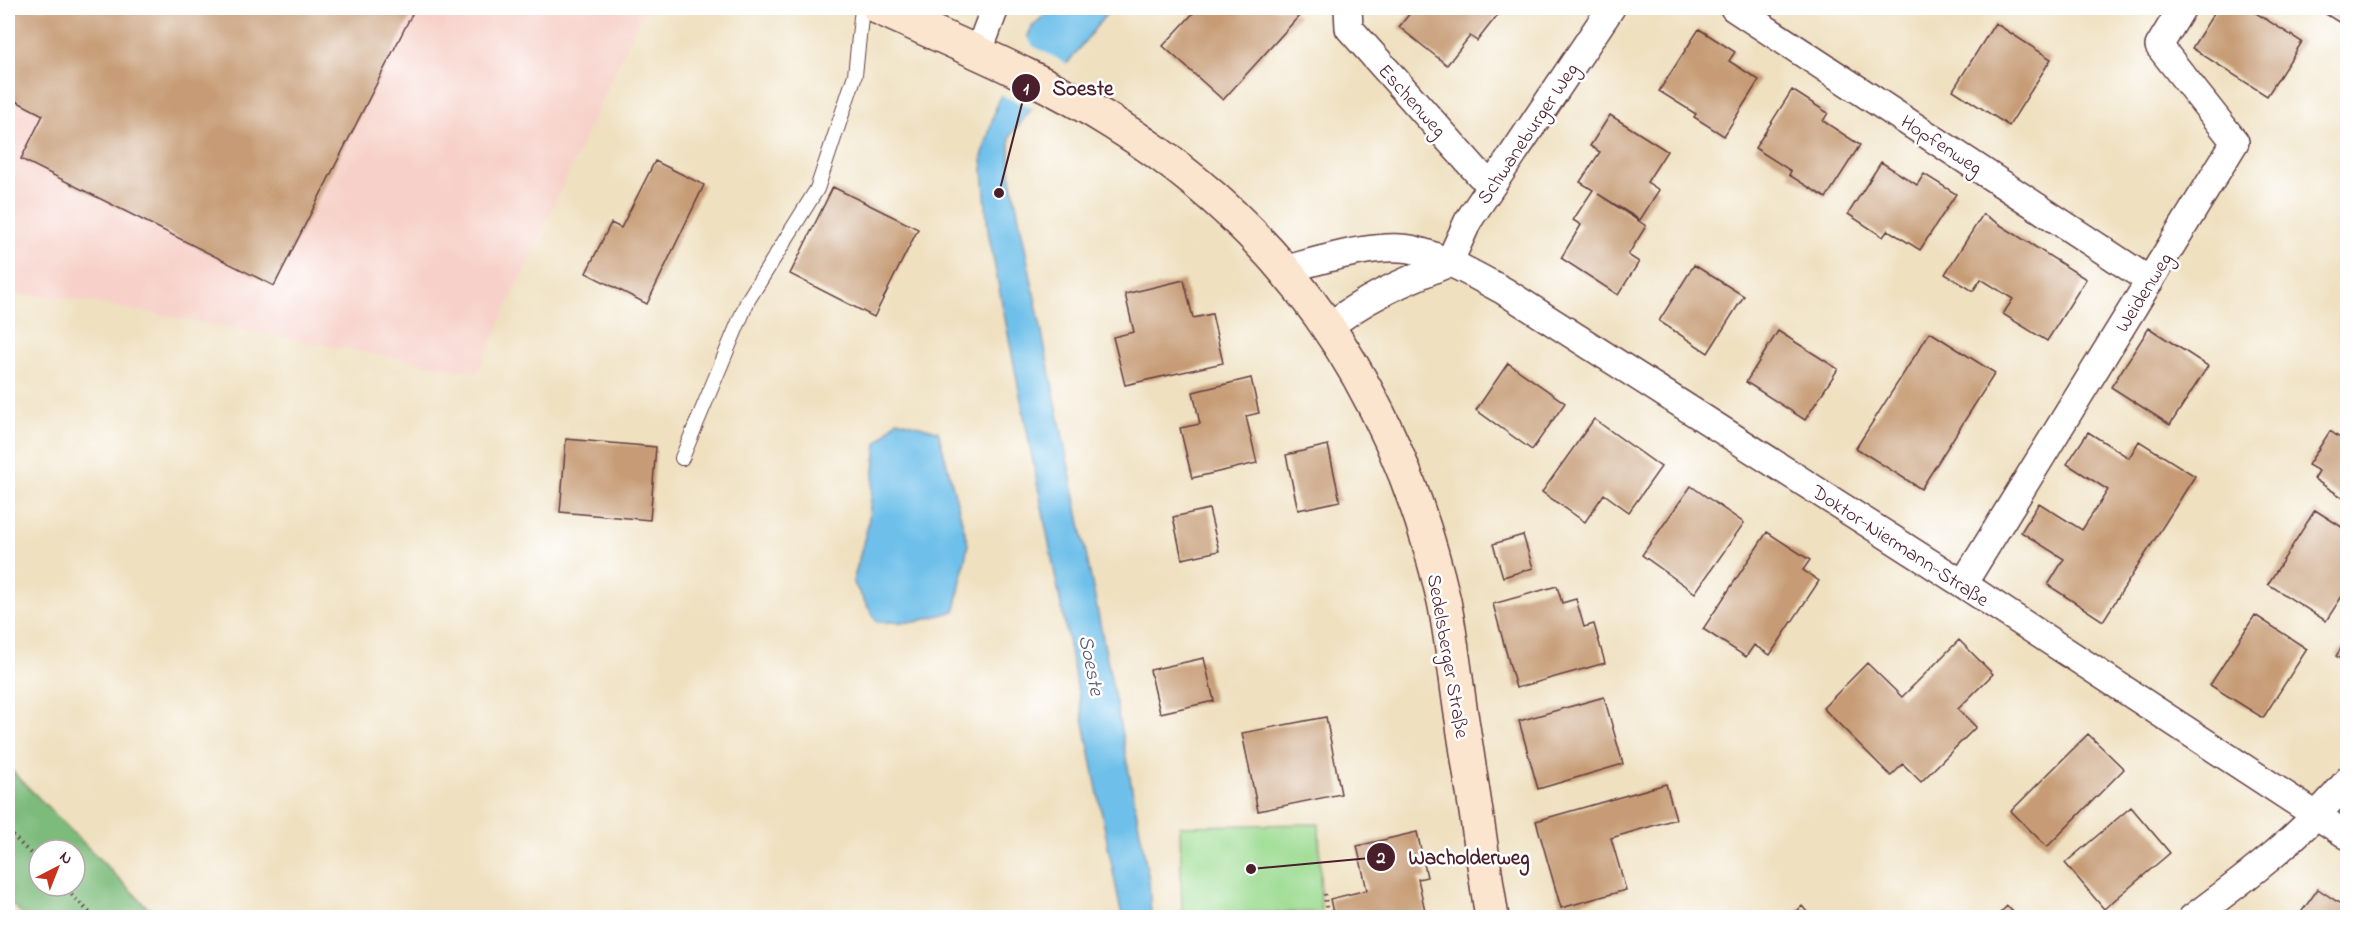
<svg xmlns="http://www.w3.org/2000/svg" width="2355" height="925" font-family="'Indie Flower',sans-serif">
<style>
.built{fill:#f7d1c9}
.green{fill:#9cdb91;stroke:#737d5e;stroke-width:1.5}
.forest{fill:#7dbb7b;stroke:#646d53;stroke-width:1.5;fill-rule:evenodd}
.water{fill:#6ec0ea;stroke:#5c708a;stroke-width:1.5}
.pier{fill:#efe0c0}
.building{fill:#c69b74}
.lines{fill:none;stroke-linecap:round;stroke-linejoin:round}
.lane-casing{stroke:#633c41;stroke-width:16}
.street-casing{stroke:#633c41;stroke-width:30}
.secondary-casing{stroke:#633c41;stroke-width:36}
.path{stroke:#633c41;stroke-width:4;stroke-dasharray:1.5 4.5;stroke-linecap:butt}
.lane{stroke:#fff;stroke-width:14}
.street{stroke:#fff;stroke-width:27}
.secondary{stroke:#fbe5cf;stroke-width:33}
.labels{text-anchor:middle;stroke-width:5;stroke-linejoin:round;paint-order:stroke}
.street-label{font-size:20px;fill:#4a1f2b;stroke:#fff}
.water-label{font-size:21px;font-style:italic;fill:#57576e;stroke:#fff}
.leader{fill:none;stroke:#4a1f2b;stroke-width:2}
.callout-dot{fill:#4a1f2b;stroke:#fff;stroke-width:2}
.mark-label{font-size:18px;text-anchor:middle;font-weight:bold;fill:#fff}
.callout-label{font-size:21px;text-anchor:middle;font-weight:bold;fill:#4a1f2b;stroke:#fff;stroke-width:5;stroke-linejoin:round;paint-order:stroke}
</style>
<rect width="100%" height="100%" fill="#fff"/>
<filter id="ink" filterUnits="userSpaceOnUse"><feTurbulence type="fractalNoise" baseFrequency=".0167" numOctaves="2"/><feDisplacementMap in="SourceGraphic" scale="12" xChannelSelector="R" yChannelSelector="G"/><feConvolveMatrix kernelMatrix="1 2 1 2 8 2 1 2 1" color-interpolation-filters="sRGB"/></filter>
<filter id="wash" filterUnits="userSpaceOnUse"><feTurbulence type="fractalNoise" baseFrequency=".008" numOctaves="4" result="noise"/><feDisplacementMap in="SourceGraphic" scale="24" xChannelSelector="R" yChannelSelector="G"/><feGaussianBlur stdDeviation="1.35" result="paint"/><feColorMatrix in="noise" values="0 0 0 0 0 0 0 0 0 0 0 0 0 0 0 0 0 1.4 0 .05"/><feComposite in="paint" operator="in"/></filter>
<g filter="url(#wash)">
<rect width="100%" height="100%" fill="#efe0c0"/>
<!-- built -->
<path class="built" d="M8,8H644L477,373L73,299L8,293Z"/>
<!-- green -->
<path class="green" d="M1319,824L1321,912L1182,914L1180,826Z"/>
<!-- forest -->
<path class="forest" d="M8,767L157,917H25L8,900ZM39,850H75V886H39Z"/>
<!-- water -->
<path class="water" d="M1052,8H1111L1010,136V173L1119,719L1149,880L1151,917H1122L988,231L982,157L997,104L1032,27Z
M897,420L938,431L968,544L955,611L915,622H877L853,582L868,525L877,444Z"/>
<!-- pier -->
<path class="pier" d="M1026,35L1033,46L1070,65L1034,109L999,94Z"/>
<g id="blocks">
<!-- building -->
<path class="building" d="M8,8H409L414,10L274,286L21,159L43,115L8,97Z
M1198,8H1289L1299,16L1223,100L1163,46Z
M1414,8H1503L1477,41L1470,36L1447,65L1399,27Z
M2217,8H2248L2302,42L2267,96L2192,48Z
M2316,8H2348V28Z
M1995,23L2051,59L2009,126L1953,90Z
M1699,29L1735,52L1729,61L1759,80L1724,136L1694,117L1696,114L1659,91Z
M1792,90L1828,113L1823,121L1860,145L1826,198L1789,175L1791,171L1755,148Z
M1610,115L1667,151L1647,182L1659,190L1640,220L1598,194L1646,226L1628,255L1639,262L1618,295L1561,258L1581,225L1573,220L1593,190L1580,182L1600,152L1590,146Z
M655,161L704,185L647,304L586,273L611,223L621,228Z
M1881,162L1917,185L1924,174L1956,194L1920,250L1888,230L1883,237L1848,214Z
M833,187L918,229L874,317L790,274Z
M1983,214L2086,279L2047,341L2003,314L2013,299L1981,279L1973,291L1945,274Z
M1694,265L1744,296L1708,353L1659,321Z
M1184,280L1193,318L1212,314L1223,363L1125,385L1113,337L1134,332L1125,294Z
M2149,328L2208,366L2170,425L2111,387Z
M1778,331L1838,369L1805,420L1746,382Z
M1930,332L1995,373L1921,489L1856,448Z
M1508,363L1565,403L1532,450L1476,410Z
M1251,378L1259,413L1246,416L1257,463L1192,478L1180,428L1200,424L1193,392Z
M1594,419L1661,467L1629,512L1604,494L1585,522L1542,492Z
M2348,426V501L2314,479L2319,471L2308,465L2330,431L2340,438Z
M2088,432L2129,458L2139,441L2195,476L2103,621L2048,585L2064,559L2021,532L2039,503L2082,530L2108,490L2067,464Z
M566,439L656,447L650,520L560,512Z
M1328,445L1340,501L1298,510L1286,455Z
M1691,486L1744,523L1695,593L1642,555Z
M1209,509L1219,551L1182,559L1173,517Z
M2315,510L2348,531V587L2326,621L2268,584Z
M1767,532L1810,560L1803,570L1819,581L1770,655L1754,645L1746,657L1703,629Z
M1523,535L1533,568L1503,577L1493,544Z
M1557,586L1562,603L1576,599L1584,627L1594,624L1605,663L1516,688L1493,604Z
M2255,615L2307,649L2263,718L2210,685Z
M2348,638V664L2336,656Z
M1959,640L1993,674L1958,709L1976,727L1921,782L1903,764L1891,776L1823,708L1867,663L1902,697Z
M1204,658L1214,701L1160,713L1150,670Z
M1604,697L1623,764L1538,789L1519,721Z
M1326,717L1341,794L1258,811L1242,733Z
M2088,734L2124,769L2047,847L2011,811Z
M1666,784L1676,819L1611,838L1626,890L1561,908L1536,821Z
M2131,807L2170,853L2104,909L2065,863Z
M1417,832L1427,877L1418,879L1426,915L1414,918H1334L1330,899L1367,890L1357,846Z
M2318,889L2348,909V918H2297Z
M1802,906L1812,918H1790Z
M2007,906L2019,918H1995Z"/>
</g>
</g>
<g filter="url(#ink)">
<use href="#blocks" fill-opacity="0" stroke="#633c41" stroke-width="1.5"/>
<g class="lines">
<!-- lane casing -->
<g class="lane-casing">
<path id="lane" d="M682,458L748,300L817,189L855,75L862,8"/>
</g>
<!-- street casing -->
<g class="street-casing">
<path id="street" d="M1348,8L1349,28L1480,175L1493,184
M1734,8L2150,281
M978,53L995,8
M1449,263L1468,221L1611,8
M1287,269C1321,260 1381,241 1415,250C1446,258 1476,276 1504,291L1963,584L2348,836
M1328,328C1365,297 1406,281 1449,263
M1963,584L2235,142L2159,46L2182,8
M2192,918C2250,875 2302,836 2348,780"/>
</g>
<!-- secondary casing -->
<g class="secondary-casing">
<path id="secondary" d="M879,8C957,44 1040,77 1113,123C1292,234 1397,397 1444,601C1451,636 1455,672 1460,707C1471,777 1481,847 1492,918"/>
</g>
<!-- path -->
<path class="path" d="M8,831L39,862
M63,886L95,918
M1325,894L1327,918"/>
<!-- lane -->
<use href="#lane" class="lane"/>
<!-- street -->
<use href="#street" class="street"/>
<!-- secondary -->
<use href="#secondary" class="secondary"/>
</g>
</g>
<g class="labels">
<!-- street labels -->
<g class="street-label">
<text transform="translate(1413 100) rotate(48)" y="7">Eschenweg</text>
<text transform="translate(1527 133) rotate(-56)" y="7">Schwaneburger Weg</text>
<text transform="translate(1942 144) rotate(33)" y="7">Hopfenweg</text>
<text transform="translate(2143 292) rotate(-58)" y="7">Weidenweg</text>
<text transform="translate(1901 545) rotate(33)" y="7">Doktor-Niermann-Straße</text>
<text transform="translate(1449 656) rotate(80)" y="7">Sedelsberger Straße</text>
</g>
<!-- water labels -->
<g class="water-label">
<text transform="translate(1092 665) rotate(79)" y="7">Soeste</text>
</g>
</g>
<!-- callouts -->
<path class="leader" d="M999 193L1026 88M1251 869L1381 857"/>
<g class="callout-dot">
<circle cx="999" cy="193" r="6"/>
<circle cx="1251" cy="869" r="6"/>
<circle cx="1026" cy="88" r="15"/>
<circle cx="1381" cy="857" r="15"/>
</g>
<g class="mark-label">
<text x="1026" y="94">1</text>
<text x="1381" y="863">2</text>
</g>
<g class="callout-label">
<text x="1083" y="95">Soeste</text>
<text x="1469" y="864">Wacholderweg</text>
</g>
<!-- margin -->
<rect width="2355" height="925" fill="none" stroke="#fff" stroke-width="30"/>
<!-- north arrow -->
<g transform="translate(57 868) rotate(42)"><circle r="28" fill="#ffffff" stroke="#b7a5aa" stroke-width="1.5"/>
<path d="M0-4.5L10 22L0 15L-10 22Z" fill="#c8321e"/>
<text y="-9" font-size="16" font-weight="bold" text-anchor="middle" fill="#4a1f2b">N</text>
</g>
</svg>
